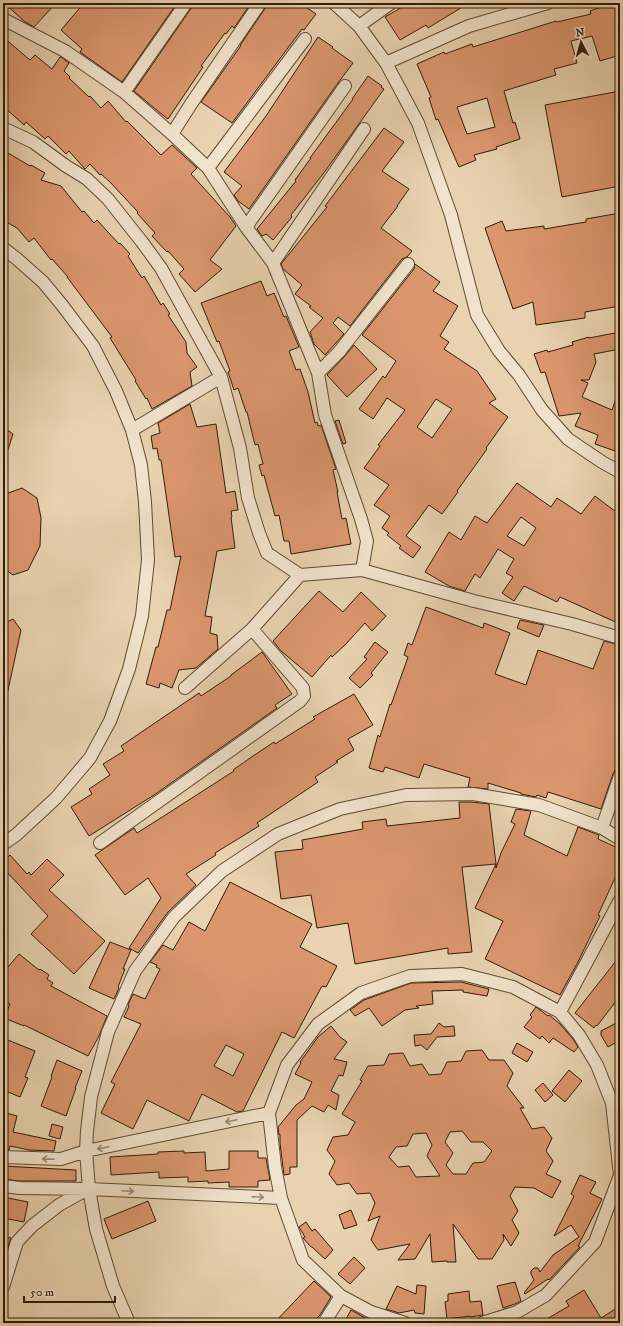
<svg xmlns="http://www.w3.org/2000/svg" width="623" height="1326" font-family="'IM FELL DW Pica',serif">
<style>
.building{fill:#db966e;stroke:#321c09;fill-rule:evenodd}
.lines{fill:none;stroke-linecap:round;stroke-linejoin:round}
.minor-casing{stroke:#604a32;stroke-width:14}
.minor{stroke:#f0e2cb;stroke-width:12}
.oneway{stroke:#9a8974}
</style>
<rect width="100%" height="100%" fill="#e8d2af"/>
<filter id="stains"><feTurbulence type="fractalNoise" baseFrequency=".005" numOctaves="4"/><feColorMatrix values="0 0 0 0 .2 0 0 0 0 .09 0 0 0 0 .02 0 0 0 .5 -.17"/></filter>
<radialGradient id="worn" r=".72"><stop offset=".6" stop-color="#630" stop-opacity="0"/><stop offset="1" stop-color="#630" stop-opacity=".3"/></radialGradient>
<!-- building -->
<path class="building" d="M4,3H56L34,27L24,21Z
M84,3H177L122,82L80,52L82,49L61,30Z
M193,3H251L234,28L232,26L226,34L225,33L201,66L203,67L168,119L159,112L134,91L192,7Z
M267,3H300L316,14L304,30L302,29L232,123L201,102L240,47L241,44L266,7Z
M409,3H469L428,28L426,25L400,40L385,17Z
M612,3L614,8L620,6V55L600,61L592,36L571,41L577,63L554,69L556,75L504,91L513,123L515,122L520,139L496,147L497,149L474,155L476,160L459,167L438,119L436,120L429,98L431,97L417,64L444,52L445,54L472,44L473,47L556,21L557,22L591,14L590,11ZM487,98L495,127L467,134L457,107Z
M3,37L30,60L35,55L52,69L60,57H61L69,63L64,71L70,77L69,78L89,97L90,96L101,108L108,101L126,122L127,121L161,155L172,145L197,168L191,174L230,217L236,226L210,260L222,269L195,292L179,274L184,269L168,251L167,252L152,236L155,233L137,213L138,212L109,181L101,174L100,175L90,164L85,169L69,151L66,154L48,136L45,139L26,122L24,125L3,106Z
M318,37L333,47L332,48L353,63L335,87L249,209L238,201L234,195L242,186L224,172L266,116Z
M368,76L382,86L381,87L384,89L323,174L291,215L292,217L273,240L266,234L262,236L257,229L296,181L295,180L311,158H310L353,99H352Z
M620,91V186L562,197L545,105Z
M384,128L404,142L382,171L409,189L397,206H398L381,228L412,251L407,257L402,259L350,326L338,317L333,323L344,334L325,355L314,344L310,332L323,318L309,307L311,306L295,294L302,285L283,269L281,264L327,207L325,206Z
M3,150L30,166L31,165L45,173L41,180L61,186L82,212L84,211L94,223L97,220L119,244L120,243L130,254L128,256L142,278L144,276L161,305L163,303L170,314L168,315L186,342L187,353L197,367L190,372L192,386L152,409L147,398L146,399L135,381L136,380L110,338L112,337L67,277H68L52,259L51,260L34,238L29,242L17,228L3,220Z
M620,213V306L585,312V318L536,325L533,302L513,309L485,228L502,221L506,231L544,226V229L586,222V219Z
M415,264L440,282L433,291L458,306L440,336L449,342L444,349L477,371L496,399L489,403L508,417L486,448L487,449L457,491L458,492L442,514L429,505L406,536L421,547L413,558L399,548L401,546L387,535L389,533L382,528L390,516L374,505L389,485L364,468L380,446L378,445L405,410L387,398L373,419L359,409L383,376L385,378L396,361L362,335L414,269ZM436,399L452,409L432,438L417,427Z
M261,281L267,296L274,293L284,317L286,316L299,347L289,351L296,370L300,369L308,392L315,423L317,422L318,426L321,425L336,469L333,470L338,492H337L342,519L346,518L351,544L291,554L289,541H284L279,515L275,516L264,475L262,476L259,465L263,464L258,444L255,445L247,412H246L238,388L234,390L228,372L230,371L219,341L217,342L201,303Z
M620,332V349L594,354L596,362L589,380H581L588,383L582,397L612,410L619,390L620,391V445L618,452L595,444L598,435L575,426L581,413L559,416L545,372L541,373L534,354L547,350L548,352L573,345L572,342L589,337V338Z
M354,345L377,369L347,397L327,375L344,357Z
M190,404L197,427L216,424L226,493L235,491L238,510L231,511L232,517H231L235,548L217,551L205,616L212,617L210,633L217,635L218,649L196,668L179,670L172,688L160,683L159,688L146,684L156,647H158L167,610H170L181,556L175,557L161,460H159L157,448L153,449L151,436L160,433L158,423Z
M339,420L346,443L343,444L335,421Z
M3,427L13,434L5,459L3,458Z
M517,483L551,507L557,498L581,514L595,496L620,515V624L560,597L557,602L524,586L514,601L502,593L513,577L506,573L514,559L498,549L480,578L475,574L465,591L449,586L425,572L449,532L461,540L475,516L487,523ZM521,517L536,528L524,546L507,536Z
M22,488L37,498L41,518L40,546L28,570L13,575L3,568V495Z
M319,591L343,612L361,592L386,616L372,631L365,623L345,645L332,657L331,655L312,677L281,651L273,641Z
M426,607L483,628L484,623L510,633L495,674L526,685L538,650L593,669L604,641L620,645V769L615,770L613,774L601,809L548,792L546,798L537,795L536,797L521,794V793L488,783V789L468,787L470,778L424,764L419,778L385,767L383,772L369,768L378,735L380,737L390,704L391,705L408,657L404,655L408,643L412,645Z
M13,619L21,630L7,695L3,694V624Z
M520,620L544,625L539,637L517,628Z
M375,642L388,652L371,673L373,675L360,688L349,678L367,659L364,657Z
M262,652L292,694L275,705L277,708L154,795L89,836L71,807L92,794L89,789L110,775L103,764L124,751L121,746L199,693L201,696L231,676V675Z
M354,694L373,725L348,739L354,750L336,761L338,762L315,777L318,782L257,823L259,826L215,853L216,855L186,874L196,885L168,912L138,953L129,948L161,898L148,878L125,895L95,855L134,828L137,833L167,814L234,771L233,770L253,756L274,742L275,744L315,719L313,717Z
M459,802H472L489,804L496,864L462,867L472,952L448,954V948L355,964L348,923L317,928L311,895L281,899L275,852L303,849L302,840L363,829L362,822L386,819L387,826L460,818Z
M516,809L531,811L524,835L567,856L578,827L599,835L598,839L620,849V867L598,915L600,916L578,962L560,995L485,959L503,921L475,908L496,864V868L501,853L515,824L511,822Z
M10,855L27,874L29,872L31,875L47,859L64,875L49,890L105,941L74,974L31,934L48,916L3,868V862Z
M230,882L312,924L300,947L337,966L326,987L322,986L294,1038L282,1032L243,1111L237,1112L202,1094L189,1121L147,1100L133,1129L101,1113L115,1084L111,1082L141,1024L124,1017L129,1006L128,1005L133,994L145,999L160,969L156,967L157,965L150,962L163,945L173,950L189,922L205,931ZM226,1045L244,1054L233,1076L214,1066Z
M110,942L131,950L123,969H125L118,987L119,988L114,999L89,988Z
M19,954L39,970L40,969L49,975L47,979L53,983L51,986L107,1016L99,1036L88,1056L24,1025V1026L4,1018L10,1004L3,1000V973Z
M620,956V996L597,1026L596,1025L594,1028L575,1013Z
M461,982L489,989L487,996L463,992V990L432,991L433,1004L416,1006L419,1008L405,1010L382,1026L369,1008L355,1016L350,1010L364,1000L411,983Z
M536,1007L548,1016L549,1015L560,1024L573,1039L578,1047L574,1052L553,1038L549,1043L542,1036L540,1039L524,1027L532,1017L530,1015Z
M620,1021V1040L608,1047L601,1035V1031Z
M439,1023L444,1027L454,1026L455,1036L437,1037L427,1050L421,1045L415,1046L414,1035L431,1034Z
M331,1026L340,1037L347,1042L334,1059L347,1062L343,1076L339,1075L331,1091L339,1095L336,1110L328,1105L324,1112L312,1106L297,1120V1167H290V1174L284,1175L280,1143V1134L279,1135L278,1127L296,1105L304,1099L312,1082L295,1074L301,1063L300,1062L318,1037Z
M3,1038L35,1051L25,1077L28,1078L20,1097L3,1090Z
M517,1043L533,1052L527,1062L512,1053Z
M482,1050L489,1060H504L513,1073L507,1086L524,1108H520L532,1129L544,1127L552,1138L546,1151L553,1161L546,1174L561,1181L552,1198L534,1188L515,1187L510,1196L518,1211L512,1220L519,1233L511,1246L503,1234L504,1240L492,1259H478L453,1224L456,1262H447V1261L432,1262L430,1234L415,1259L398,1260L410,1244L378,1250L371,1240L380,1216L368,1221L375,1203L370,1193L357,1194L349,1183L337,1185L329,1174L335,1161L327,1150L333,1137L348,1135L355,1122L342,1114L362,1081L360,1080L368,1066L384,1065L389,1054L403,1053L410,1066L422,1064L429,1075L441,1074L447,1062L461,1061L466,1051ZM462,1131L471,1142H483L492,1151L484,1162L473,1163L466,1174H453L446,1165L453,1153L445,1142L450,1132ZM426,1133L432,1145L427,1156L440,1176L416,1177L409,1166L398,1167L389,1157L396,1147L407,1146L413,1134Z
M57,1060L82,1071L75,1088H76L66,1116L41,1106L52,1077L51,1076Z
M569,1070L582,1081L565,1102L552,1091Z
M543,1083L553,1095L545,1102L535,1090Z
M3,1112L17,1116L13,1132L56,1141L54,1151L29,1150L10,1146L9,1150H3Z
M52,1124L63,1127L60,1139L49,1136Z
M184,1151V1153L205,1152L206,1171L229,1169V1151H258V1158H266L270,1180L258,1181V1187H229V1182L208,1183V1181L188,1182V1177L159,1178V1172L111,1175L110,1157L158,1154V1152Z
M3,1166L76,1170V1181H20L3,1179Z
M580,1175L596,1182L590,1193L602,1199L578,1246L580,1247L549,1280L548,1279L525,1294L524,1293L534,1280L531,1274V1271L534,1268H538L540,1272L553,1255L579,1237L571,1225L554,1236L574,1196L571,1194Z
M3,1197L28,1202L24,1222L3,1218Z
M148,1201L156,1221L112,1239L104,1219Z
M351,1210L357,1225L344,1229L339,1215Z
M306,1222L312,1231L315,1229L333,1250L325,1259L312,1247H311L303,1238L305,1237L299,1227Z
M3,1236L11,1238L3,1262Z
M354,1257L365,1268L350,1284L338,1274Z
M314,1281L331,1297L320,1315L312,1323H274Z
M515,1282L521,1301L515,1304L503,1308L497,1286Z
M417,1285L426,1286L424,1314L415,1313L414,1310L399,1313L386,1309L397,1286L416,1294Z
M584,1290L601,1318L620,1306V1323H540L569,1306L566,1301Z
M469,1291L470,1302L481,1301L483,1315L470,1317V1316L447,1319L445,1302L448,1301V1294Z
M351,1310L367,1319L381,1323H353L346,1319Z"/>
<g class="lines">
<!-- minor casing -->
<g class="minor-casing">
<path id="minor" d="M334,3L359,26L386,63L418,123L451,215L477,315L499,351L519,375L542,410L568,439L602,462L620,472
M3,19L65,51L124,92L172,134L208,168L246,227L273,263L318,373L325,415L361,519L367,541L362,570
M359,26L391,3
M386,63L469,26L548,3
M124,92L186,3
M3,128L33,142L66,166L87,179L108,199L142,242L161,268L221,377L240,448L248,498L259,533L267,553L300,575L362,570L474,601L572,624L620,638
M172,134L191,104L260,3
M208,168L305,39
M246,227L345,86
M3,248L17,259L43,282L62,305L93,346L116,391L132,430L141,465L145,502L148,560L142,616L129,669L110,721L90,758L56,798L16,835L3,844
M273,263L364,129
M318,373L339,352L408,264
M132,430L221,377
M185,688L252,629L300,575
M602,828L620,776
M100,843L300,701L304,696L303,688L252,629
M560,1012L620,900
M3,1157L61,1159L86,1151L269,1113
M3,1186L20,1188L89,1189L281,1198
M3,1287L17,1242L32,1226L59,1205L86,1190
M129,1323L113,1286L96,1229L89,1189L86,1151L87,1131L91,1097L108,1032L135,971L174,917L222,871L278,834L340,809L406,795L473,794L539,805L602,828L620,839
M324,1323L341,1296
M405,1323L371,1312L341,1296L303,1260L281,1198L275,1167L269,1113L287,1065L318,1024L361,993L410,976L462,974L513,987L560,1012L579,1035L597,1065L612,1103L620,1175L595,1242L546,1295L517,1312L482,1323"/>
</g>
<!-- minor -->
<use href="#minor" class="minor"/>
</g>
<!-- one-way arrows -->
<defs><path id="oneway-shaft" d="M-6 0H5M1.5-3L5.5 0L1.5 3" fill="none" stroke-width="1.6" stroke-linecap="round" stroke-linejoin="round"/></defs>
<g class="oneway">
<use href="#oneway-shaft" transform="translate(231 1121) rotate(168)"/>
<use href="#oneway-shaft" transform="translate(103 1148) rotate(168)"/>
<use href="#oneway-shaft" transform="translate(48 1159) rotate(-178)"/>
<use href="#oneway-shaft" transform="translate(128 1191) rotate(3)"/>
<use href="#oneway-shaft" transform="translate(258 1197) rotate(3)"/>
</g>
<!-- margin -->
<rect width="623" height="1326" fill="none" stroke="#e8d2af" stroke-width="16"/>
<rect x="4" y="4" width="615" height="1318" fill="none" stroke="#321c09" stroke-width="2"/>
<rect x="8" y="8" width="607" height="1310" fill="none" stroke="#321c09"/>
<!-- north arrow -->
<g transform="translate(581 42) rotate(354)" stroke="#f0e2cb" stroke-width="3" paint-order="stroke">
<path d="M0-3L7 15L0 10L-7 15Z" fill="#321c09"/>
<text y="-6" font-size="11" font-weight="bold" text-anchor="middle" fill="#321c09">N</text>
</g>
<!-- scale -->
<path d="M24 1296v6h91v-6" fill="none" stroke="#321c09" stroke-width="2"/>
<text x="30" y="1296" font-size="12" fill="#321c09" stroke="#f0e2cb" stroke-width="3" paint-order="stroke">50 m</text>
<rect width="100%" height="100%" filter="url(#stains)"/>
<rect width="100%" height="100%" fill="url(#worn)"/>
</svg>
